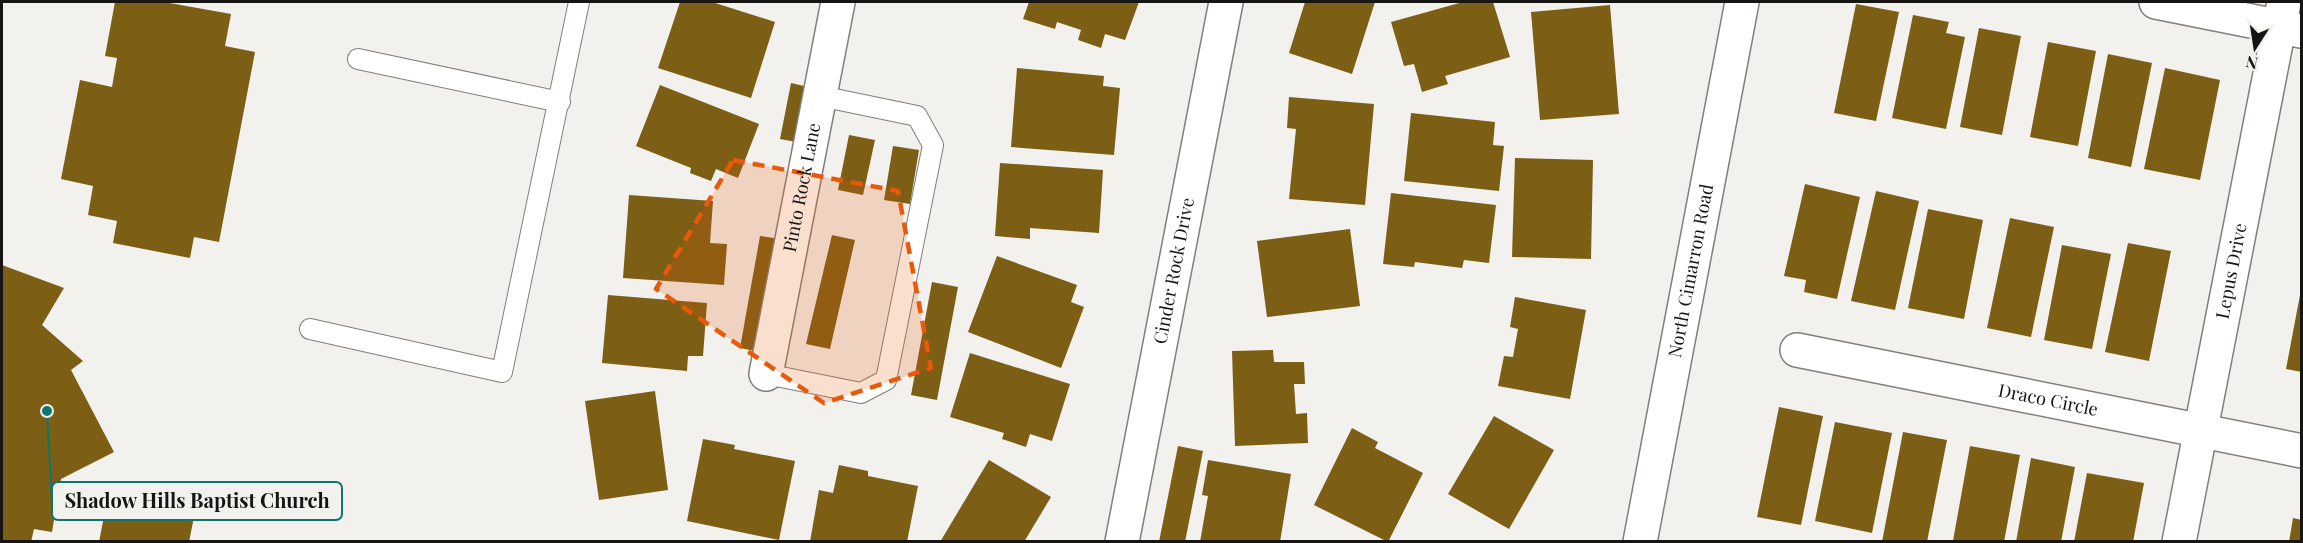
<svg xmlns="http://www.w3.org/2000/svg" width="2303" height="543" font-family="'Playfair Display',serif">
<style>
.building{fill:#7c5e15}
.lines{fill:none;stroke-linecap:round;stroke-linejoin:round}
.lane-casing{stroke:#807f7c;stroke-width:22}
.street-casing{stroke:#807f7c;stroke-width:36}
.secondary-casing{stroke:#807f7c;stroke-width:36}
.lane{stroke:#fff;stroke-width:20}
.street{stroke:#fff;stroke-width:33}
.secondary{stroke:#fff;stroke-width:33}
.marked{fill:#e8590c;fill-opacity:0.2;stroke:#e8590c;stroke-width:4.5;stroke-dasharray:12 8;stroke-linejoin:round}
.labels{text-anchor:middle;stroke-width:4.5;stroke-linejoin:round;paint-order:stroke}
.street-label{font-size:18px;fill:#161514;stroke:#f2f1ee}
.leader{fill:none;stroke:#0f766e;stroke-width:2}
.callout-dot{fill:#0f766e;stroke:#f2f1ee;stroke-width:2}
.callout{fill:#f2f1ee;stroke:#0f766e;stroke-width:2}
.callout-label{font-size:20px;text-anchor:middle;font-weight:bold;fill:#161514}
</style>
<rect width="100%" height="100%" fill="#f2f1ee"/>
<!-- building -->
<path class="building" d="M115,2H164L231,14L225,46L255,52L219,242L194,237L190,258L113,243L117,221L88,215L93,186L61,179L80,80L112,87L117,58L105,56Z
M680,2H712L775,22L751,98L658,68Z
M1029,2H1139L1125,40L1105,34L1101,48L1078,40L1081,30L1057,22L1055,29L1023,19Z
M1305,2H1375L1352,74L1289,53Z
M1463,2H1493L1510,57L1445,76L1448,84L1422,92L1414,64L1404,66L1391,22Z
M1856,4L1899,12L1876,121L1834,113Z
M1610,5L1619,114L1540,120L1531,12Z
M1913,15L1949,22L1946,33L1965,37L1946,129L1892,118Z
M1979,28L2021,36L2002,135L1960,127Z
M2048,42L2096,51L2078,146L2030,137Z
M2108,54L2152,63L2131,167L2088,158Z
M1017,68L1104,76L1103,86L1120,88L1114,155L1011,147Z
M2165,68L2220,80L2200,180L2144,169Z
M791,83L817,89L807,144L780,139Z
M660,85L759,124L738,178L716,169L711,181L690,173L691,168L636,146Z
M1289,97L1374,104L1365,205L1289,199L1296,129L1287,128Z
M1411,113L1495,122L1493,145L1504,146L1499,191L1404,181Z
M849,135L875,140L863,195L838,190Z
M893,146L919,150L910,204L884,200Z
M1515,158L1593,160L1591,259L1512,257Z
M1000,163L1103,170L1099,233L1030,228V239L995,236Z
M1805,184L1860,197L1837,299L1804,292L1806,280L1784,276Z
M1876,191L1919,201L1895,310L1851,301Z
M1391,193L1496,205L1489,263L1464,260L1462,268L1415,262L1414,267L1383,264Z
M629,195L713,201L710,243L727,244L724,285L623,278Z
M1928,209L1983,220L1964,319L1908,308Z
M2010,218L2054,227L2031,337L1987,328Z
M1350,229L1360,306L1267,317L1257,241Z
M832,235L855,240L830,349L806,344Z
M760,236L787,240L767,353L740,348Z
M2128,243L2171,251L2149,361L2105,352Z
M2062,245L2111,254L2092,349L2044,340Z
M997,256L1077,285L1071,302L1084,307L1061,368L968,332Z
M2,265L64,288L42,325L83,361L71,370L114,452L61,479L52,532L34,529L31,542H2Z
M932,282L958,287L937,400L911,395Z
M608,295L707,303L703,356H688L687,371L602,363Z
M2300,295H2302V372L2286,369Z
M1515,297L1586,310L1570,399L1498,386L1504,356L1513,357L1518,329L1510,327Z
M1273,350L1274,362H1304L1305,384H1294L1296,414L1307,413L1308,443L1235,446L1232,351Z
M970,353L1070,384L1052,441L1030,434L1026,447L1002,439L1004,433L950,417Z
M655,391L668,490L599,500L585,401Z
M1779,407L1823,416L1801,525L1757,517Z
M1494,416L1554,450L1509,529L1448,494Z
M1835,422L1892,433L1872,533L1815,521Z
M1352,428L1378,442L1375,448L1423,473L1388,542L1314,505Z
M1903,432L1947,440L1927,542H1882Z
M703,439L735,445L734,449L795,461L779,540L687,521Z
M1178,446L1203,451L1185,542H1159Z
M1970,446L2020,455L2004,542L1953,541Z
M2031,458L2075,467L2061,542H2016Z
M989,460L1051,497L1024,542H940Z
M1208,460L1291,474L1280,542H1200L1208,496L1202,495Z
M839,465L868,471V476L918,486L907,542H810L819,490L833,493Z
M2087,473L2144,483L2133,542H2074Z
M109,491L196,507L189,542H99Z
M2293,518L2302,520V542H2289Z"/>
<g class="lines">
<!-- lane casing -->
<g class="lane-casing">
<path id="lane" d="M358,59L560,102
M310,329L502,372L579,2
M766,374L861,393L886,380L933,145L917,116L820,96"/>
</g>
<!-- street casing -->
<g class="street-casing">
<g id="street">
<path d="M2156,2L2301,31"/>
<path id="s1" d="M1797,350L2302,451"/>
<path id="s2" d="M766,374L838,2"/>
<path id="s3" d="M1122,542L1226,2"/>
<path id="s4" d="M2179,542L2284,2"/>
</g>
</g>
<!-- secondary casing -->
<g class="secondary-casing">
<g id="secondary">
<path id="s5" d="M1640,542L1742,2"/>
</g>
</g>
<!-- lane -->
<use href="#lane" class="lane"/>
<!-- street -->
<use href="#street" class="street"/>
<!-- secondary -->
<use href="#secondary" class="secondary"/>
</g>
<!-- marked area -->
<path class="marked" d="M733,160L898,191L931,368L824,403L656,289Z"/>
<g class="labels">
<!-- street labels -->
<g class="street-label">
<text dy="6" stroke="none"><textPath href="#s2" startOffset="190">Pinto Rock Lane</textPath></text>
<text dy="6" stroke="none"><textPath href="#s3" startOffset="276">Cinder Rock Drive</textPath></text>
<text dy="6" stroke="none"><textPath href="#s5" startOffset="276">North Cimarron Road</textPath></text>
<text dy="6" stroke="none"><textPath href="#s4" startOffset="276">Lepus Drive</textPath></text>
<text dy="6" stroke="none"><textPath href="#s1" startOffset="256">Draco Circle</textPath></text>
</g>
</g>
<!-- callouts -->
<path class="leader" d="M47 411L52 501"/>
<circle class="callout-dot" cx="47" cy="411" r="6"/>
<rect class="callout" x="52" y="482" width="290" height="38" rx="6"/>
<g class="callout-label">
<text x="197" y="508">Shadow Hills Baptist Church</text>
</g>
<!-- border -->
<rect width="2303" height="543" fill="none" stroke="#161514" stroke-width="6"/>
<!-- north arrow -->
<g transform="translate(2255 48) rotate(192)" stroke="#f2f1ee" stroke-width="4.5" paint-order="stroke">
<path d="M0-4.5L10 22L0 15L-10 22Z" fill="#161514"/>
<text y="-9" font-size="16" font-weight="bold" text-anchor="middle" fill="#161514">N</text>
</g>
</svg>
